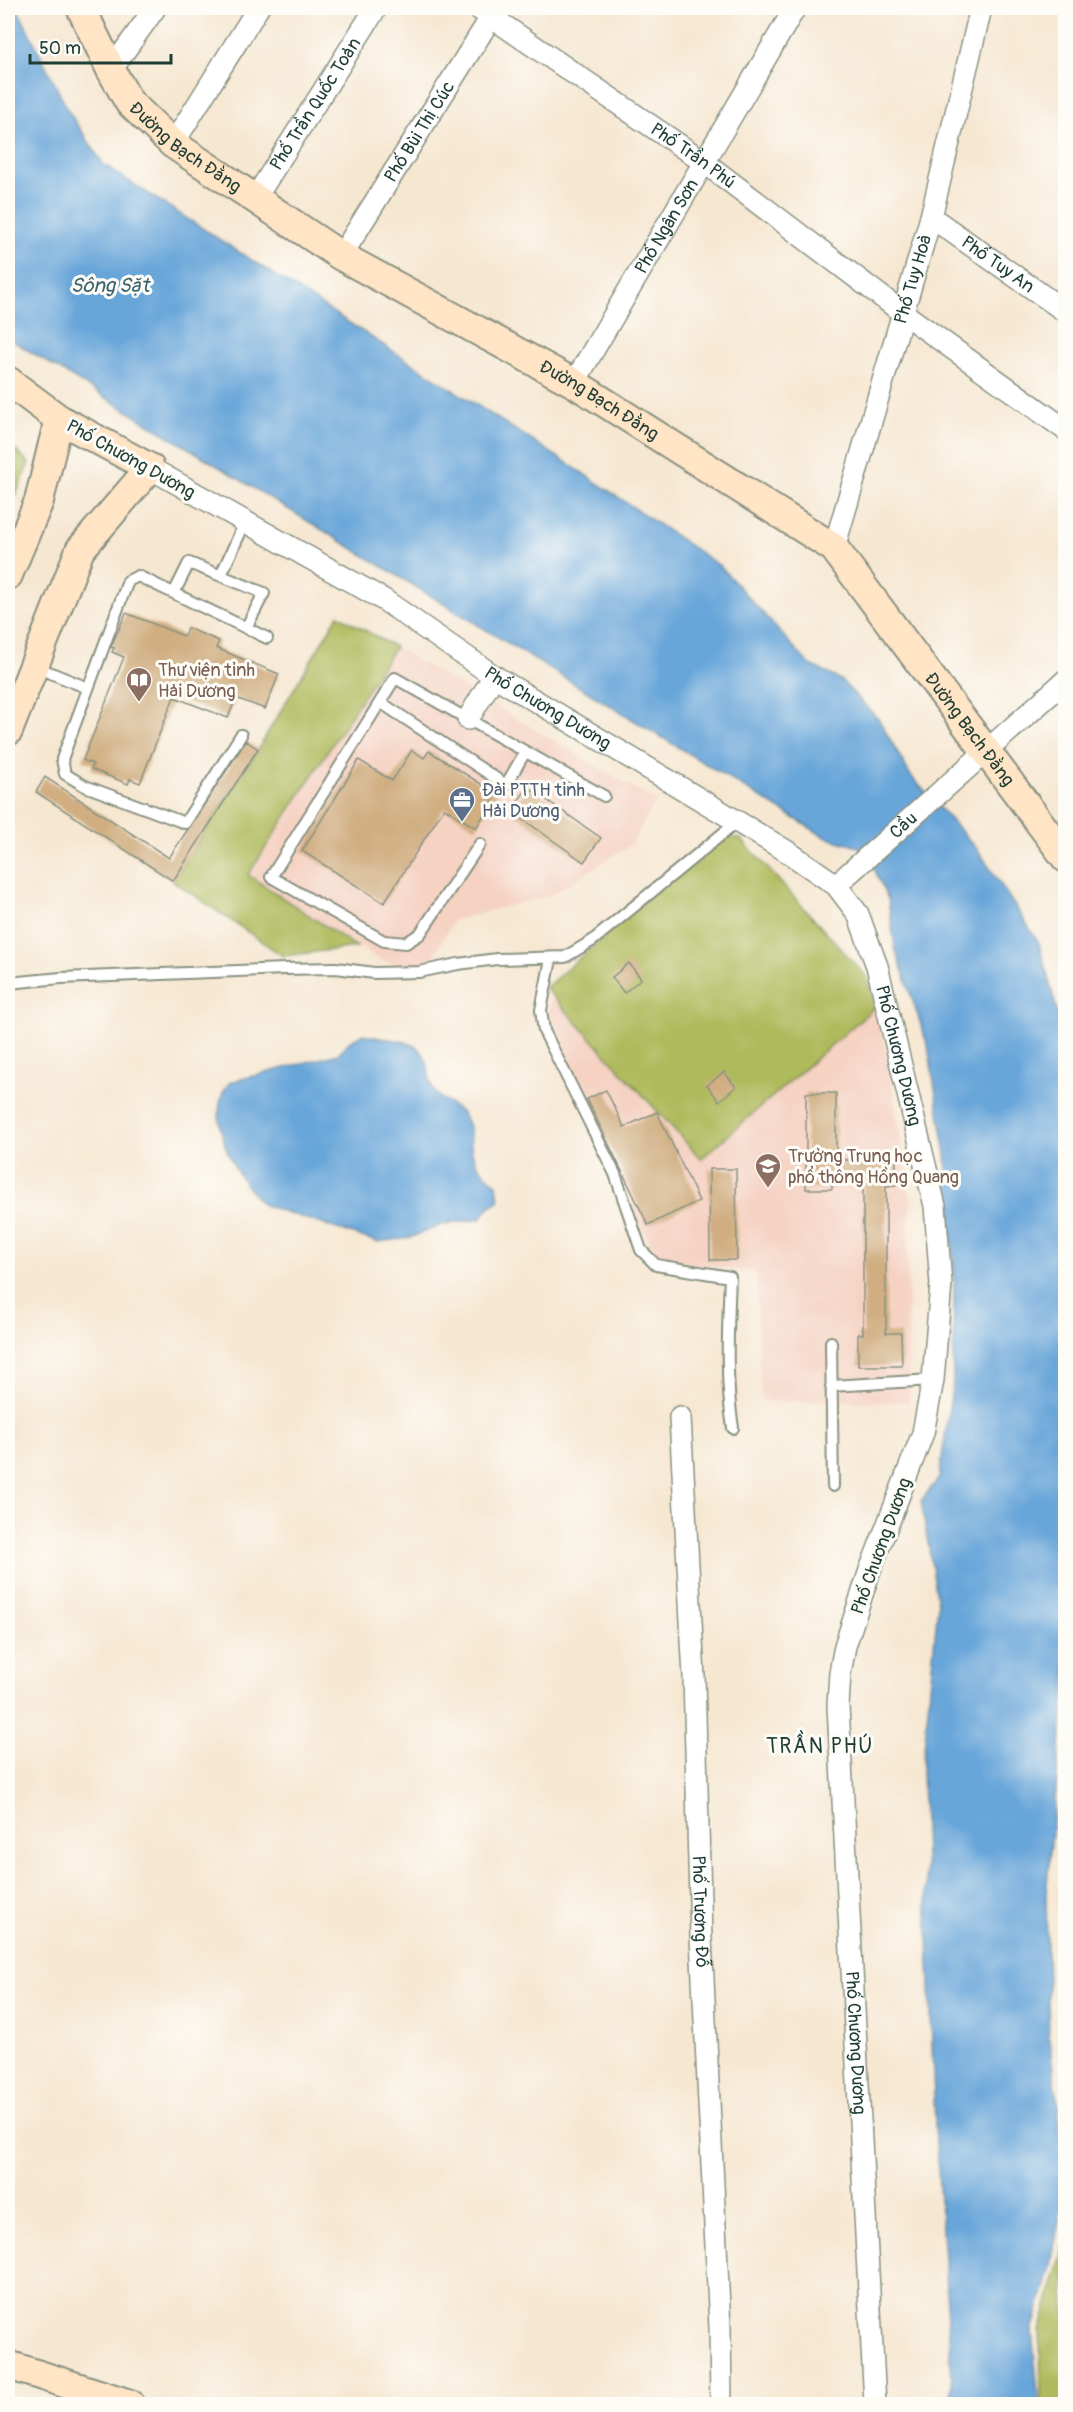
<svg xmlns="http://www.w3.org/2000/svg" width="1073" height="2412" font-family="Pangolin,sans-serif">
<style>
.built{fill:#f5d2c2}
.green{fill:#afba5c;stroke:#677c48;stroke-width:1.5}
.water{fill:#68a5d9;stroke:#447186;stroke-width:1.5}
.building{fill:#d0ae81}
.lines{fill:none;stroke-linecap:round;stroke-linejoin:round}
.lane-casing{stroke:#8a9282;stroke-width:14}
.street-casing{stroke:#8a9282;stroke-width:24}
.secondary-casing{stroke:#8a9282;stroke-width:32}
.lane{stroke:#fff;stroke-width:10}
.street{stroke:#fff;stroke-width:21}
.secondary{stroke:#ffe4c6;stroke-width:28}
.labels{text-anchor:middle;stroke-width:6;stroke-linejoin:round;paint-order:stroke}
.street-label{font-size:18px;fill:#1f3d34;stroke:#fdfcf7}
.education-label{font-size:18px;fill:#785e54;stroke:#fdfcf7;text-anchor:start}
.service-label{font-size:18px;fill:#4e5e75;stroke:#fdfcf7;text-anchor:start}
.water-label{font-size:20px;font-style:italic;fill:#39616e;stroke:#fdfcf7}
.quarter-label{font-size:21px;letter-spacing:1.5px;fill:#1f3d34;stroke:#fdfcf7}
</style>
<rect width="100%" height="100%" fill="#fdfcf7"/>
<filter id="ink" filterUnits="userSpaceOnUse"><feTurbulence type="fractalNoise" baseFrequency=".0167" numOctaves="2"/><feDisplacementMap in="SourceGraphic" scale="12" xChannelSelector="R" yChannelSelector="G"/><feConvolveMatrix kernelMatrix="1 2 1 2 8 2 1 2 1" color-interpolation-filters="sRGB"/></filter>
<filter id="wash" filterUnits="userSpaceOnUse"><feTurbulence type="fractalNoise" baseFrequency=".008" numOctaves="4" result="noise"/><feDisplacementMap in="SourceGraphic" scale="24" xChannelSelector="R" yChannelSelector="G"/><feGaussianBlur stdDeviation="1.35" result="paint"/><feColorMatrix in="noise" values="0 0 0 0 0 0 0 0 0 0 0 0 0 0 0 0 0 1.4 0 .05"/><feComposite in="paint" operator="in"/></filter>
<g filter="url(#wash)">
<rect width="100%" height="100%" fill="#f6e7d1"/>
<!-- built -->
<path class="built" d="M395,647L656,801L631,845L551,895L454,920L431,960L418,966H401L380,960L247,875Z
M552,994L701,1159L875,1007L884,1040L911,1200L908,1243L909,1402L761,1401L756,1272L680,1263L661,1255L649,1243L608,1145L551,1034L548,1018Z"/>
<!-- green -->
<path class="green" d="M8,443L29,463L8,514Z
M338,615L395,647L248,875L357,947L283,956L173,881L258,749Z
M720,835L741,839L867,977L875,1007L701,1159L545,988Z
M1065,2242V2404H1041L1040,2331Z"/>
<!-- water -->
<path class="water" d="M8,8H17L69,112L104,165L584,474L720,566L809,664L841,680L879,720L911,776L978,850L1039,943L1066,1044V1683L1046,1895L1049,2039L1059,2111L1064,2193L1050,2271L1032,2331L1039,2404H951L952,2380L935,2126L922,1771L938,1604L921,1501L939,1478L953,1381L954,1274L946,1155L928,1046L895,948L888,899L865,849L825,837L8,338Z
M363,1034C379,1040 398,1037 413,1045C433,1056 425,1074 433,1089C440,1102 457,1105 464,1116C473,1130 469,1138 472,1152C476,1166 486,1175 497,1184L499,1201L489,1207L480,1219L444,1224L409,1238L377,1242L264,1205C236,1182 201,1113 230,1082L338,1054L349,1042Z"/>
<g id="blocks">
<!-- building -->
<path class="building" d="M126,613L184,636L187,628L219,641L216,648L279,674L265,709L236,698L228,718L174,697L140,783L130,779L128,784L91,769L93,764L83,760L124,657L112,652L114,648L111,647Z
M246,741L258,749L173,881L36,792L45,777L169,858Z
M412,750L424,758L429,751L497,794L476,828L444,808L384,903L302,851L359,760L392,781Z
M528,787L601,838L584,862L511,811Z
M629,963L641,979L624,993L612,977Z
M724,1072L736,1087L719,1101L707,1085Z
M606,1090L624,1127L657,1112L699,1201L648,1225L587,1099Z
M806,1093H836V1160H896V1185L886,1186V1333H901L902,1366H858V1334H863V1186L861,1181H832V1189H806Z
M709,1169H736L737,1260H710Z"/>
</g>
</g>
<g filter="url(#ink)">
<use href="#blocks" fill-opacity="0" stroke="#8a9282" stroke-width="1.5"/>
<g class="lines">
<!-- lane casing -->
<g class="lane-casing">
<path id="lane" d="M221,575L245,522
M174,593L189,563L264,593L246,628
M36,667L88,688
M380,702L506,785L525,752
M241,735L185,823L85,786L65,774L62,759L128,581L138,576L267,638
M480,844L420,934L406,943L384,941L271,877L395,678L604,796
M551,959L541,1010L544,1031L615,1174L641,1250L656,1265L730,1277C728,1327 725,1379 733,1428
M8,983L61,978L285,969L336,968L374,973L419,972L458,964L497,959L565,957L592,941L738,821
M831,1342L833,1486
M831,1386L933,1380"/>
</g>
<!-- street casing -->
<g class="street-casing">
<g id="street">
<path id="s1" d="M478,8L704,162L903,313L1066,430"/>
<path d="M111,70L155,8"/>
<path d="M173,144L258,8"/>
<path id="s2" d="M254,200L376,8"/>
<path id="s3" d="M931,217L1066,312"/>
<path id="s4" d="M341,256L497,8"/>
<path id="s5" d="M574,383L795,8"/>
<path id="s6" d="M150,468L384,600L494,676L788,852L836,885L858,914L877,966L935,1206L941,1284L933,1380L923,1433L870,1570L845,1646L840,1673L838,1706L875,2404"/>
<path id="s7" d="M834,548L931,217L981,8"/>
<path d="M468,719L494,676"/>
<path id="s8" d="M836,885L1066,680"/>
<path id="s9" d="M680,1417L694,1677L701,1938L720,2328L721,2404"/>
</g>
</g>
<!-- secondary casing -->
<g class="secondary-casing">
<g id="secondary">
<path id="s10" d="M81,8L111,70L129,102L173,144L341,256L574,383L834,548L1066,858"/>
<path d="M8,381L59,419L150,468L80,550L8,731"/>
<path d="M8,575L39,501L59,419"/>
<path d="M8,2365L130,2404"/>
</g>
</g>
<!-- lane -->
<use href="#lane" class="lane"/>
<!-- street -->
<use href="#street" class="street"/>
<!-- secondary -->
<use href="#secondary" class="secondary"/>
</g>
</g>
<!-- icons -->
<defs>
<g id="library-pin" transform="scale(1.35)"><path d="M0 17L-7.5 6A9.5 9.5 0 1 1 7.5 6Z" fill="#8d6e63" stroke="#fdfcf7"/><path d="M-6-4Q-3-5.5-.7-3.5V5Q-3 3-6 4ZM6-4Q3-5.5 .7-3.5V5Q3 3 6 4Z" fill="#fff"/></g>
<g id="office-pin" transform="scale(1.35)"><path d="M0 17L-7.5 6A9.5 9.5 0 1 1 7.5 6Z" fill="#5c6f8a" stroke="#fdfcf7"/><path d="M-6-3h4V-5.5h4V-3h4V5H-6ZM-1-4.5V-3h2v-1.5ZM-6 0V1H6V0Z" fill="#fff"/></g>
<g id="school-pin" transform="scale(1.35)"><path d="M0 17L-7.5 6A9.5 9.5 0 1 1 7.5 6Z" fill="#8d6e63" stroke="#fdfcf7"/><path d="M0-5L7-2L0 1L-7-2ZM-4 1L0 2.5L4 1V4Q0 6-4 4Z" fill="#fff"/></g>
</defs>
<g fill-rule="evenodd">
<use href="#library-pin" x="139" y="680"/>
<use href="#office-pin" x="462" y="800"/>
<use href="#school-pin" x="768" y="1166"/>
</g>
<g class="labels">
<!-- street labels -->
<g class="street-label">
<text dy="6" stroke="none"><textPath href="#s2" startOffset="114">Phố Trần Quốc Toản</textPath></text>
<text dy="6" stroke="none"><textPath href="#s4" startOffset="147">Phố Bùi Thị Cúc</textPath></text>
<text dy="6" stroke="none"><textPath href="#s10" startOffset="178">Đường Bạch Đằng</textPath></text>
<text dy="6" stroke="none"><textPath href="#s1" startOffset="261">Phố Trần Phú</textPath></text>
<text dy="6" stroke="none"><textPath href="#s5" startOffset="182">Phố Ngân Sơn</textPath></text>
<text dy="6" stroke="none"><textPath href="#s3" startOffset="82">Phố Tuy An</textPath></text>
<text dy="6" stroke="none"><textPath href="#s7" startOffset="280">Phố Tuy Hoà</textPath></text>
<text dy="6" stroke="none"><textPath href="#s10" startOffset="664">Đường Bạch Đằng</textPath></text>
<text transform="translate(131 459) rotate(29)" y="6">Phố Chương Dương</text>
<text dy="6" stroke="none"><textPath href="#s6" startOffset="465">Phố Chương Dương</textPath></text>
<text dy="6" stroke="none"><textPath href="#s10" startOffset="1168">Đường Bạch Đằng</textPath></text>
<text dy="6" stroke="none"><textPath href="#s8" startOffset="90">Cầu</textPath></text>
<text dy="6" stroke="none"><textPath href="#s6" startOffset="987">Phố Chương Dương</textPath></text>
<text transform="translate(881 1546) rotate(-70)" y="6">Phố Chương Dương</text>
<text dy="6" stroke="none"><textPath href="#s9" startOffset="495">Phố Trương Đỗ</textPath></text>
<text dy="6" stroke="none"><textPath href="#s6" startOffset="1995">Phố Chương Dương</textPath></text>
</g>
<!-- education labels -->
<g class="education-label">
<text x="158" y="676">Thư viện tỉnh<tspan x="158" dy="21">Hải Dương</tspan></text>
<text x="788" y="1162">Trường Trung học<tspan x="788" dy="21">phổ thông Hồng Quang</tspan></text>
</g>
<!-- service labels -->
<g class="service-label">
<text x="482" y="796">Đài PTTH tỉnh<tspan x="482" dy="21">Hải Dương</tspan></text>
</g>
<!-- water labels -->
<g class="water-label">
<text x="110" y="292">Sông Sặt</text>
</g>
<!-- quarter labels -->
<g class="quarter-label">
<text x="820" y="1753">TRẦN PHÚ</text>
</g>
</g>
<!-- margin -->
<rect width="1073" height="2412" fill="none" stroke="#fdfcf7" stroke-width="30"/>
<!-- scale -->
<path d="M30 54v9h141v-9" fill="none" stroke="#1f3d34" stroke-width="3"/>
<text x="39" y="54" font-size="18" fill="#1f3d34" stroke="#fdfcf7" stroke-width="4.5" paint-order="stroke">50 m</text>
</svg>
